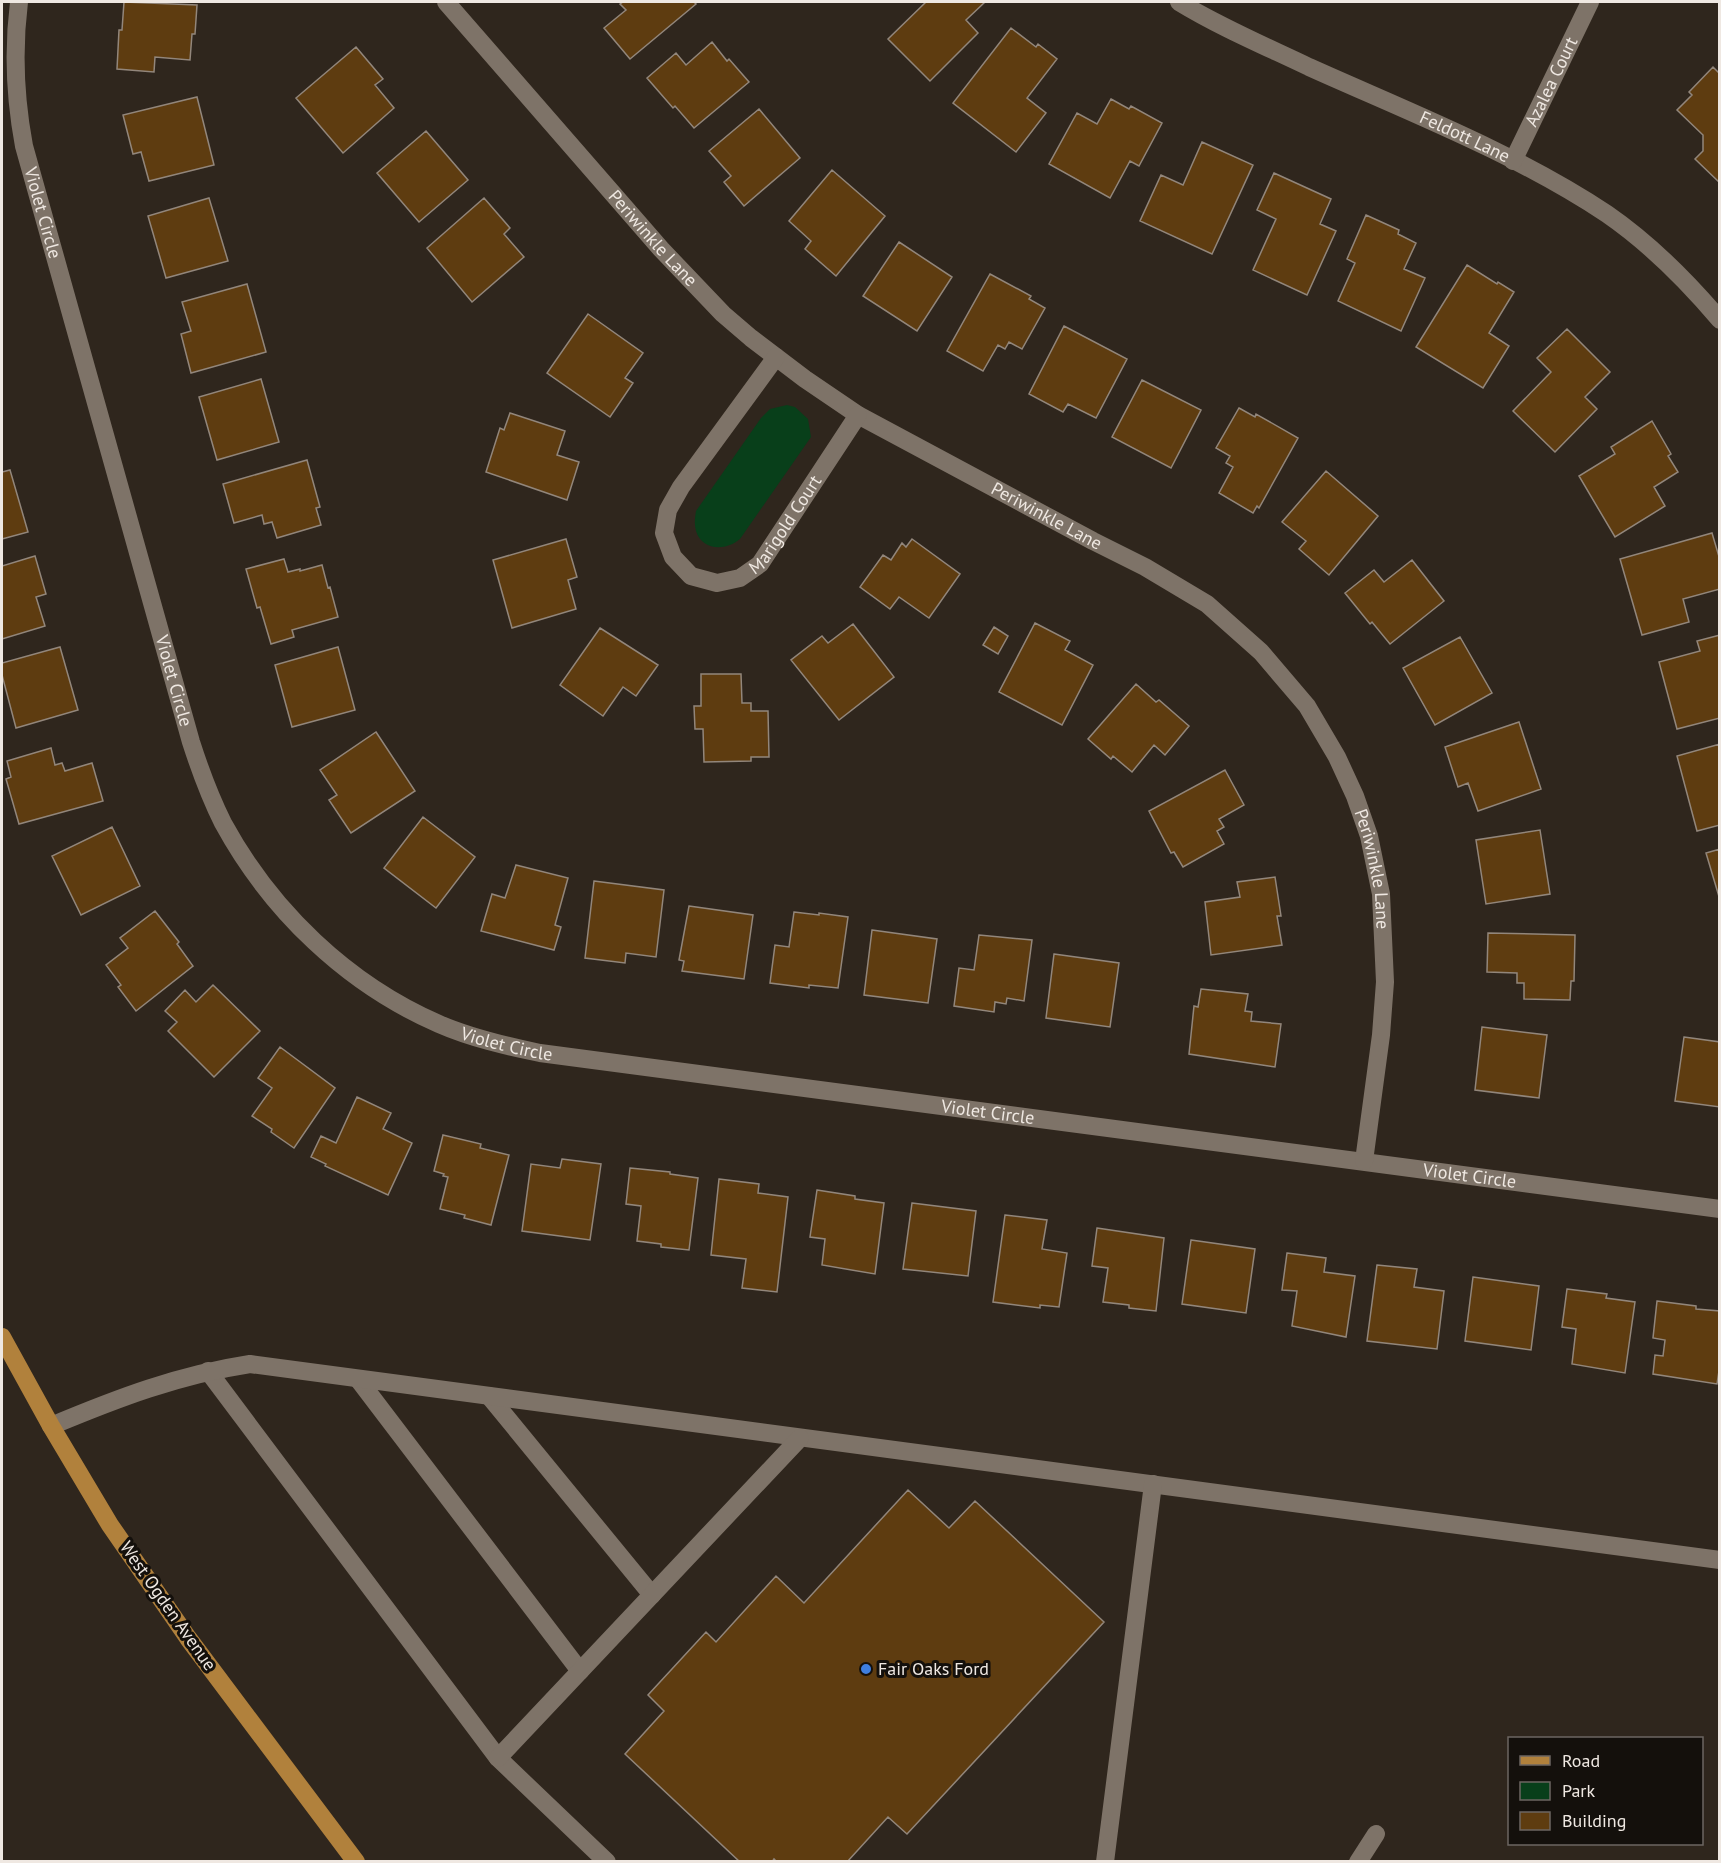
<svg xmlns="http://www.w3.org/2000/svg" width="1721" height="1863" font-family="'PT Sans',sans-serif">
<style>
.green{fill:#083f1a}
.building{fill:#5e3c10;stroke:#92867b;stroke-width:1.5}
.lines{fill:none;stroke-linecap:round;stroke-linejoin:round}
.minor{stroke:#7e7368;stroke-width:18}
.major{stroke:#b1813c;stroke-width:18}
.shop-dot{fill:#3f7fe0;stroke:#14100c;stroke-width:2}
.labels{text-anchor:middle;stroke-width:6;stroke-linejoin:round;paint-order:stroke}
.street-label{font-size:18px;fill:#efe8e2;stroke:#14100c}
.poi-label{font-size:18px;fill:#efe8e2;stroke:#14100c;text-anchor:start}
</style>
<rect width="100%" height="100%" fill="#2f261d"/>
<!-- green -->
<path class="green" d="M787,405L795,407L808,419L811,437L740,539C726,551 702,551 696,531C694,524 695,517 696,511L761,418L770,409Z"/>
<!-- building -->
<path class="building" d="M124,2L197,5L195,34H192L190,60L155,57L154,72L117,69L119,30H122Z
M623,2H694L696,4L630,59L604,28L626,10L620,4Z
M926,2H985L966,20L978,33L930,81L888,39Z
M1011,28L1036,47L1038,44L1057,59L1027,98L1046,113L1016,152L953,103Z
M712,42L727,61L729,59L749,82L694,128L675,106L673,108L647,78L676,53L686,65Z
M356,47L383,79L375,85L394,108L343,153L296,98Z
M1713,67L1720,74V183L1695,159L1703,151V135L1677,110L1692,95L1689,92Z
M197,97L214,165L149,181L141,152L133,154L123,115Z
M1111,99L1129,109L1131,106L1162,123L1139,166L1130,161L1110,198L1049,164L1077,113L1097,124Z
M759,109L800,158L744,206L724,182L731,176L709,151Z
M426,131L468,180L419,222L377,173Z
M1202,142L1253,165L1212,254L1140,221L1161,175L1183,185Z
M832,170L885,216L836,276L805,249L811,241L789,221Z
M1274,173L1331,199L1320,224L1336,231L1307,295L1253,270L1276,219L1257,210Z
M209,198L228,261L166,278L148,216Z
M484,198L510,228L504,234L524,257L472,302L427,248Z
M1366,215L1399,230L1398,234L1416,243L1404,269L1425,278L1401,331L1338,301L1355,263L1347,259Z
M899,242L952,277L917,331L863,296Z
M1467,265L1497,284L1498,282L1514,292L1489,333L1509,346L1483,388L1416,347Z
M990,274L1031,296L1029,299L1045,308L1022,349L1009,342L1005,349L998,345L983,371L947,351Z
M247,284L266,352L191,373L181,334L191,331L182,302Z
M588,314L643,353L625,378L633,383L610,417L547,373Z
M1064,326L1127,359L1096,418L1068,404L1063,412L1029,394Z
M1567,329L1610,372L1585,397L1597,409L1555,452L1513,411L1551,372L1537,358Z
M261,379L279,442L217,460L199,397Z
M1142,380L1201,410L1171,468L1112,437Z
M1239,408L1255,417L1256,414L1298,438L1259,508L1257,506L1253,513L1219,493L1233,467L1226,463L1230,456L1216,448Z
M510,413L565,431L557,455L579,462L567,500L486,472L500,428L504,430Z
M1652,421L1671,454L1668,456L1678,472L1654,487L1665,506L1615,537L1579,476L1615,454L1611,447Z
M307,460L320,507L316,508L321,525L277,538L272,522L264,524L262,515L234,523L223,484Z
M10,470L28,532L2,539V472Z
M1326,471L1378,516L1329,575L1299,549L1306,541L1282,522Z
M1712,533L1720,560V589L1683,599L1689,622L1642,635L1620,559Z
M566,539L577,577L568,580L576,609L512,628L493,560Z
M912,539L960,574L929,618L899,597L890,609L860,587L883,555L891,560L902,543L906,547Z
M35,556L46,594L36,597L45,626L2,639V566Z
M284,559L288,572L300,569V571L322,565L328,588L330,587L338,617L292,630L294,637L271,644L260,607L257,608L246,569Z
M1412,560L1444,601L1390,644L1372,622L1370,624L1345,593L1374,570L1384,582Z
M1035,623L1070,641L1065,650L1093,665L1062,725L999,692Z
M853,624L894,677L839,720L791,660L822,636L828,643Z
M994,627L1008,636L998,654L983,645Z
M600,628L658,665L636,696L623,687L603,716L560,685Z
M1720,635V718L1677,729L1659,662L1700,651L1697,641Z
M1460,637L1492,693L1435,725L1403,668Z
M60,647L78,710L16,728L2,675V663Z
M338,647L355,710L292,727L275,665Z
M701,674H741L742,703H751V711H768L769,757H751V761L704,762L703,729H695L694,706H701Z
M1136,684L1156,702L1159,700L1189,726L1165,755L1154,745L1132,772L1113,756L1111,759L1088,739Z
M1519,722L1541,789L1478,811L1468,783L1458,787L1445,747Z
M376,732L415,791L351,833L329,800L337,795L320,770Z
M1720,744V825L1697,831L1677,756Z
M51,748L55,765L62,763L65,771L92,763L103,801L19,824L6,779L11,777L7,761Z
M1225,770L1244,805L1219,819L1224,827L1217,831L1224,844L1183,867L1174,852L1171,853L1149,811Z
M423,817L475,857L436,908L384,868Z
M112,827L140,886L81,915L52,856Z
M1540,830L1550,894L1486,904L1476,840Z
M1720,849V900L1706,853Z
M516,865L568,878L555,925L561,927L554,950L481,931L492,894L505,898Z
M1275,877L1281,916H1277L1282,945L1211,955L1205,902L1240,897L1237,882Z
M594,881L664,890L656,957L626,953L625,963L585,958Z
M689,906L753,915L744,979L682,971L684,961L679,960Z
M155,911L179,942L177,944L193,966L136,1011L118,987L121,985L106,965L128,948L120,938Z
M794,912L819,915V913L848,917L838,988L809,985V988L770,983L775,945L789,947Z
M872,930L937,939L928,1003L864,995Z
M1488,933L1575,935L1574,981H1571L1570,1000L1524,999V983H1517V973L1487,972Z
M979,935L1032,940L1024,1001L1007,998L1006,1004L995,1002L994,1012L954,1006L959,968L974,970Z
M1054,954L1119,963L1110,1027L1046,1018Z
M213,985L260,1031L214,1077L168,1031L177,1022L165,1011L185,990L196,1002Z
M1201,989L1248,994L1245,1011L1252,1012L1251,1021L1281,1024L1275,1067L1189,1054L1194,1006L1198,1007Z
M1482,1027L1547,1035L1539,1098L1475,1090Z
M1684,1037L1720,1042V1107L1675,1101Z
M280,1047L335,1088L294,1148L271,1132L272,1129L252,1116L272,1088L258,1078Z
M357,1097L391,1113L383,1129L412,1143L388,1195L325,1166L326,1164L311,1157L321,1136L336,1143Z
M443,1135L481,1144L480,1148L509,1155L491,1225L464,1218L465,1215L440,1209L448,1177L443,1176L444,1174L434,1171Z
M562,1159L601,1164L590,1240L522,1231L531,1164L560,1168Z
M630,1168L670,1172V1174L698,1178L689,1250L661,1247V1244L637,1241L641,1206L626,1204Z
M719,1179L759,1184L758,1193L788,1197L777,1292L742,1288L746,1259L711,1255Z
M817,1190L855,1196V1199L884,1203L875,1274L822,1265L825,1239L810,1237Z
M912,1203L976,1211L968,1276L903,1269Z
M1005,1215L1047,1220L1042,1249L1067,1253L1059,1307L1040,1305V1308L993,1302Z
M1097,1228L1164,1238L1156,1311L1129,1308V1305L1103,1302L1108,1268L1092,1266Z
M1191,1240L1255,1249L1246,1313L1182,1304Z
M1287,1253L1326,1258L1324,1272L1355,1276L1346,1337L1292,1326L1297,1291L1282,1290Z
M1377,1265L1417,1269L1414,1287L1444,1291L1437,1349L1367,1341Z
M1473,1277L1539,1286L1531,1350L1465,1341Z
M1567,1289L1607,1294L1606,1298L1635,1302L1625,1373L1572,1364L1576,1329L1562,1327Z
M1657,1301L1696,1306V1309L1720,1311V1364L1717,1384L1653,1374L1655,1355L1663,1356L1665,1340L1653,1338Z
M908,1490L949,1528L975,1501L1104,1622L907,1834L888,1817L847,1862H777L774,1859L772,1862H740L625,1754L664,1711L648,1695L706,1632L716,1642L776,1576L804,1603Z"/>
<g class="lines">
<!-- minor -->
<g class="minor">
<path id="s1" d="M19,2C13,50 15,98 24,146L191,742C200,770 210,797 223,823C271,911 347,984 439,1024C471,1038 506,1046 540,1053L1720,1209"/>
<path id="s2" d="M446,2L661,249L723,314L751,338L805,379L858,415L1093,541L1145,567L1207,604L1261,652L1307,706L1337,757L1355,796L1369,836L1381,894L1385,982L1381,1035L1364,1161"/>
<path id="s3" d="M1179,2C1220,27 1265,46 1309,67C1409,112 1515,153 1607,214C1649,243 1687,281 1720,320"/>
<path id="s4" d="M1513,161L1590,2"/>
<path id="s5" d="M776,357L681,487L668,510L664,533L673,557L691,576L717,583L740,578L760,564L858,415"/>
<path d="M208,1371L498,1758L607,1862"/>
<path d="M358,1379L580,1671"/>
<path d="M489,1396L652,1595"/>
<path d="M51,1426C118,1398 178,1375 250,1364L1720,1560"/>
<path d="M498,1758L800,1438"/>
<path d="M1105,1862L1153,1484"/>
<path d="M1358,1862L1376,1834"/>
</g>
<!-- major -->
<path class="major" d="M2,1337L51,1426L110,1525L188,1638L356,1862"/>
</g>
<!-- markers -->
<circle class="shop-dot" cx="866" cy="1669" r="6"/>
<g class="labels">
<!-- street labels -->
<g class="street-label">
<text dy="6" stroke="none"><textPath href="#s4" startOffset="88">Azalea Court</textPath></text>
<text dy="6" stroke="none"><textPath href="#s3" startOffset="316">Feldott Lane</textPath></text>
<text dy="6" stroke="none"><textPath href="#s1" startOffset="214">Violet Circle</textPath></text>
<text dy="6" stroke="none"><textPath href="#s2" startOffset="314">Periwinkle Lane</textPath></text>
<text dy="6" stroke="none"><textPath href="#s2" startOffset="800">Periwinkle Lane</textPath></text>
<text dy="6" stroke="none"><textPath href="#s5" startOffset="384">Marigold Court</textPath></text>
<text dy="6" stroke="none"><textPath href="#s1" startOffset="700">Violet Circle</textPath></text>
<text dy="6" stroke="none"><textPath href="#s2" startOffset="1304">Periwinkle Lane</textPath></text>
<text dy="6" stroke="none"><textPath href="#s1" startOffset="1222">Violet Circle</textPath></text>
<text dy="6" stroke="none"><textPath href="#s1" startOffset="1708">Violet Circle</textPath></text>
<text dy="6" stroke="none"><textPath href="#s1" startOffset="2194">Violet Circle</textPath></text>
<text transform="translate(168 1606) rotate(55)" y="6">West Ogden Avenue</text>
</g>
<!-- poi labels -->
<g class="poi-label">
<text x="878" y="1675">Fair Oaks Ford</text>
</g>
</g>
<!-- border -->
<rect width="1721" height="1863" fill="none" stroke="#efe8e2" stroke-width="6"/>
<!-- legend -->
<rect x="1508" y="1737" width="195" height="108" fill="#14100c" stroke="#6c6662" stroke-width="1.5"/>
<rect x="1520" y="1756" width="30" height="9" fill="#b1813c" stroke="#6c6662" stroke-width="1.5"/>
<text x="1562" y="1767" font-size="18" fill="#efe8e2">Road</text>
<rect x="1520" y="1782" width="30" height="18" fill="#083f1a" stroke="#6c6662" stroke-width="1.5"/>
<text x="1562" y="1797" font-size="18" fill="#efe8e2">Park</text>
<rect x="1520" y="1812" width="30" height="18" fill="#5e3c10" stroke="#6c6662" stroke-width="1.5"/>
<text x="1562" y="1827" font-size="18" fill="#efe8e2">Building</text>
</svg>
